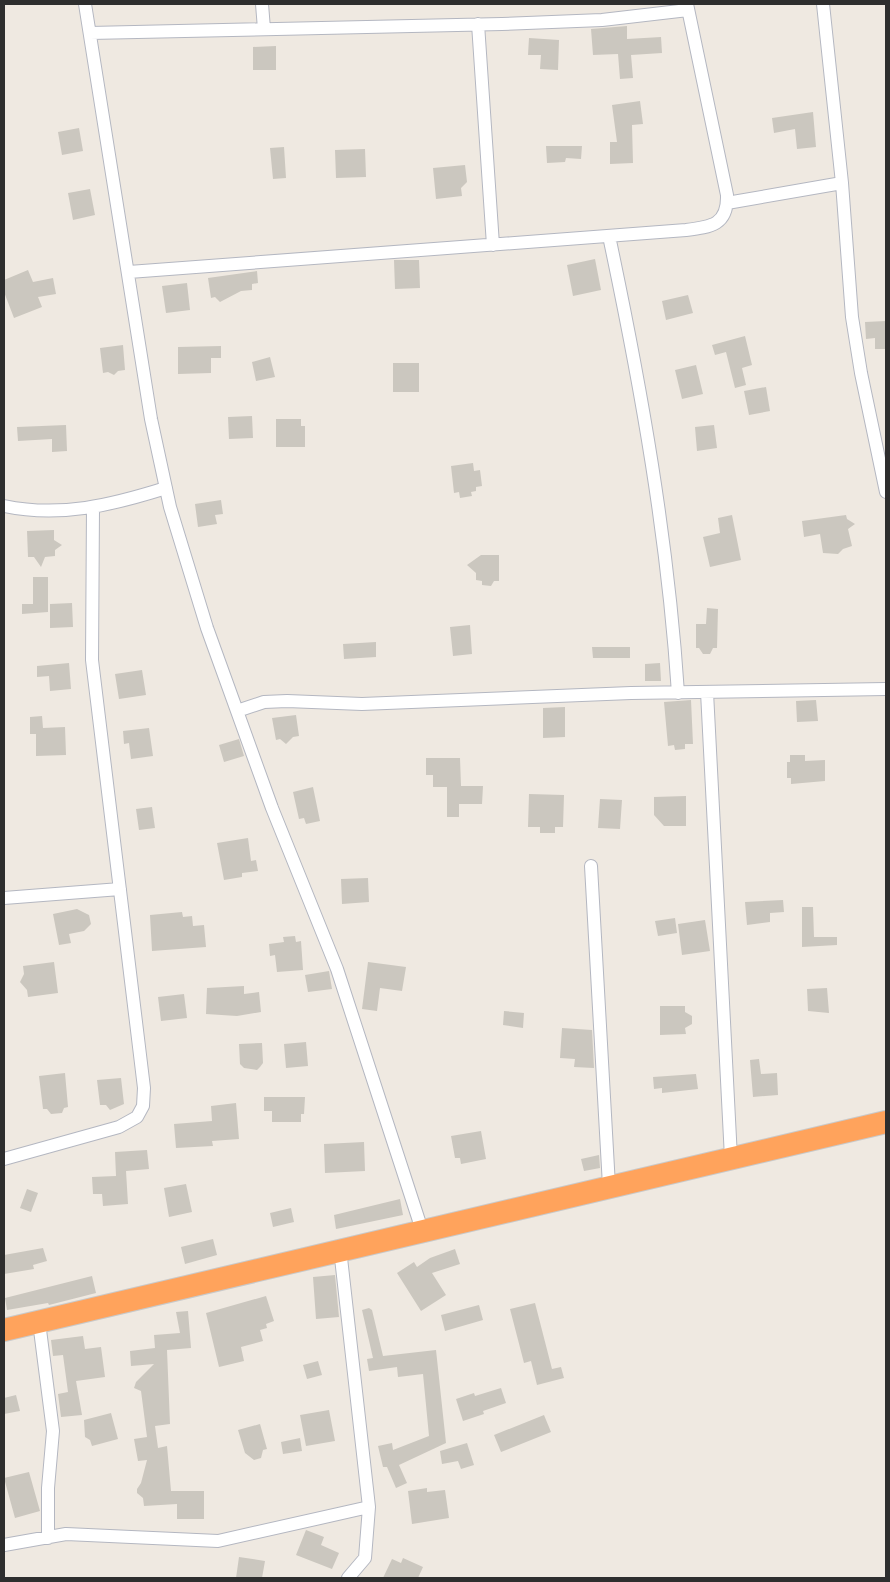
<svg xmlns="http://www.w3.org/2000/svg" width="890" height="1582" font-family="'IBM Plex Sans',sans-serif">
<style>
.building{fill:#cbc7bf}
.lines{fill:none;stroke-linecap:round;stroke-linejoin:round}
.street-casing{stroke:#b4b7c1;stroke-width:14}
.highway-casing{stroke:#c9c9c9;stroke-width:24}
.street{stroke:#fff;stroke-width:12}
.highway{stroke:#ffa35c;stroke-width:22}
</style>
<rect width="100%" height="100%" fill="#efe9e1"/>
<!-- building -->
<path class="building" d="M627,26V39L661,37L662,53L631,55L633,78L620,79L618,54L593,55L591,29Z
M529,38L559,40L558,70L540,69L541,55H528Z
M276,46V70H253V47Z
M640,101L643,124L632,125L633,163L610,164V142H617L612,105Z
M813,112L816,147L797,149L795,129L774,133L772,118Z
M79,128L83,151L62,155L58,132Z
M546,146H582L581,159L566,158L565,162L547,163Z
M284,147L286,178L273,179L270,148Z
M365,149L366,177L336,178L335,150Z
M465,165L467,182L461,188L462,196L436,199L433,168Z
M90,189L95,215L73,220L68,193Z
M595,259L601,290L573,296L567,265Z
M394,260H419L420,288L395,289Z
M28,270L33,282L53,278L56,294L38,297L42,307L14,318L4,292V280Z
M257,271L258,283L252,284V290L241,291L220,302L215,297L211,298L208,278Z
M187,283L190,310L166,313L162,286Z
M688,295L693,313L666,320L662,301Z
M886,321V349H875V338L866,339L865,322Z
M745,336L752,365L742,368L746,385L735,388L726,352L715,355L712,345Z
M123,345L125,370L118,371L114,375L108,372L103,373L100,348Z
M221,346V358H211V373L178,374V347Z
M270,357L275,377L256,381L252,362Z
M393,363H419V392H393Z
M696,365L703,394L682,399L675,370Z
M766,387L770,411L749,415L744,391Z
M252,416L253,438L229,439L228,417Z
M276,419H301V426H305V447H276Z
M66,425L67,451L52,452V439L18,441L17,427Z
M714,425L717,448L697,451L695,427Z
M473,463L474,471L480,470L482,486L476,487V491L471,492L472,496L460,498L459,492L454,493L451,466Z
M221,500L223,514L215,515L217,524L198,527L195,504Z
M732,515L741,560L710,567L703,537L720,533L718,518Z
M846,515L847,519L855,524L848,529L852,546L843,549L838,554L823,553L820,534L804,537L802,521Z
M54,530V540L62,545L55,550V556L45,557L41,567L34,557H28L27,531Z
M481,555H499V581H494L491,586L482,585V581L476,580V573L467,565Z
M33,577H48V612L22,614V604H33Z
M72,603L73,627L50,628V604Z
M707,608L718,609L717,648H713L710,654H703L699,648H696V624H706Z
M470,625L472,654L453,656L450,627Z
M376,642V657L344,659L343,644Z
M592,647H630V658H593Z
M69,663L71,689L50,691L49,676L37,677V666Z
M660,663L661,681H645V664Z
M142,670L146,695L119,699L115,674Z
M691,700L693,744H685V749L675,750L674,745L668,746L664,702Z
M816,700L818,721L797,722L796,701Z
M565,707V737L543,738V708Z
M296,715L299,736L293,737L286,744L280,739L276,740L272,718Z
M42,716L43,728L65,727L66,755L36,756V734H30V717Z
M149,728L153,756L131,759L129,743L124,744L123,731Z
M239,739L244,756L224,762L219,745Z
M790,755H805V761L825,760V781L791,784V778H787V762H790Z
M426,758H460L461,786H483L482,804H459V817H447V787H433V775H426Z
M313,787L320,821L306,824L304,818L299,819L293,792Z
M529,794L564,795L563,827H555V833H540V827H528Z
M686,796V826H664L654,815V797Z
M600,799L622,800L620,829L598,828Z
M152,807L155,828L139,830L136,809Z
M248,838L251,861L256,860L258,871L242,873V877L224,880L217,843Z
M368,878L369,902L342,904L341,879Z
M783,900L784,912L770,913V922L747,925L745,902Z
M802,907H813L814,937H837V945L802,947Z
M77,909L89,915L91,924L84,931L69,934L71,943L59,945L53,914Z
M182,912L183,917L192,916L193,926L204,925L206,947L152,951L150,915Z
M675,918L677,933L658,936L655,921Z
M705,920L710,951L682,955L678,924Z
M295,936L296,942L301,941L303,970L277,972L275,955L270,956L269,944L284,942L283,937Z
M54,962L58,993L28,997L27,990L20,982L24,974L23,966Z
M368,962L406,967L402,991L380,988L377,1011L362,1009Z
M329,971L332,989L308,992L305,975Z
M244,986V994L259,992L261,1012L237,1016L206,1014L207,988Z
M827,988L829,1013L808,1011L807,989Z
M184,994L187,1018L161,1021L158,997Z
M660,1006H685V1012L692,1016V1024L685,1028L686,1034L660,1035Z
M504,1011L524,1013L523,1028L503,1025Z
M562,1028L592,1030L594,1068L574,1067L575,1059L560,1058Z
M306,1042L308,1066L286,1068L284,1044Z
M262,1043L263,1063L260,1067L257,1070L244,1068L240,1064L239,1044Z
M759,1059L761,1074L777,1073L778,1095L753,1097L750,1060Z
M65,1073L68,1107L64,1108L62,1113L51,1114L47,1109H43L39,1076Z
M696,1074L698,1089L662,1093V1088L654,1089L653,1077Z
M121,1078L124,1104L110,1110L106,1105H100L97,1080Z
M264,1097H305L304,1114H301V1122H272V1111H264Z
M236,1103L239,1139L212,1141L213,1146L176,1148L174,1124L212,1121L211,1106Z
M481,1131L486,1159L461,1164L460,1158H455L451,1136Z
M364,1142L365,1171L325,1173L324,1144Z
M147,1150L149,1169L126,1171L128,1204L103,1206L102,1194H93L92,1177L116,1176L115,1152Z
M599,1155L600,1168L584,1171L581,1159Z
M186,1184L192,1212L169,1217L164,1188Z
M27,1189L38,1193L31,1212L20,1208Z
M400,1199L403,1215L336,1229L334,1215Z
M291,1208L294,1222L273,1227L270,1213Z
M213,1239L217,1255L185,1264L181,1247Z
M43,1248L47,1261L33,1265L34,1269L4,1274V1255Z
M455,1249L460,1264L432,1273L446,1295L421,1311L397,1273L414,1262L417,1267L430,1258Z
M335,1275L339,1317L316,1319L313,1277Z
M92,1276L96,1293L49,1305L48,1303L7,1310L5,1298Z
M266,1296L274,1321L266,1324L267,1328L260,1330L263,1341L241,1347L244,1361L219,1367L206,1313Z
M535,1303L552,1369L561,1367L564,1378L537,1385L531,1361L524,1363L510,1309Z
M479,1305L483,1320L445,1331L441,1315Z
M369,1308L372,1310L383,1356L436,1350L446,1443L399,1465L407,1483L396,1488L387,1467H383L378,1446L392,1443L393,1450L429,1436L423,1374L398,1377L397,1367L369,1371L367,1359L373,1358L362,1310Z
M188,1311L191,1348L167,1350L170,1424L155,1426L158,1448L167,1446L171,1491H204V1519H177V1504L144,1506L143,1498L137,1493V1489L141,1483L147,1460L138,1461L134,1439L147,1437L141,1391L134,1388L136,1382L154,1364L131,1366L130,1351L155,1348L154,1335L180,1333L176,1312Z
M83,1336L85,1349L101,1347L105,1377L76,1381L82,1415L61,1417L58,1394L68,1392L63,1355L53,1356L51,1340Z
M318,1361L322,1375L307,1379L303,1365Z
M501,1388L506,1403L483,1411L484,1414L463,1421L456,1399L474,1393L475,1396Z
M16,1395L20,1411L4,1414V1398Z
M329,1410L335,1441L306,1446L300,1415Z
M111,1413L118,1439L92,1446L90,1440L85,1437L84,1420Z
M544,1415L551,1432L501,1452L494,1435Z
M260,1424L267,1449L263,1450L261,1458L254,1460L245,1453L238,1430Z
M300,1438L302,1451L283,1454L281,1442Z
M467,1443L474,1465L461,1469L458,1461L442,1464L440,1451Z
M29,1472L40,1511L15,1518L4,1478Z
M427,1488V1492L445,1490L449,1518L412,1524L408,1491Z
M306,1530L324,1537L321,1545L339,1553L332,1569L296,1555Z
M239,1557L265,1561L262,1578H236Z
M403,1558L423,1567L418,1578H383L392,1559L401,1563Z"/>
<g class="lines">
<!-- street casing -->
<g class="street-casing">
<path id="street" d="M85,4L151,419L170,507L207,628L272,808L337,969L422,1230
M262,4L264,29
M823,4L842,183L852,317L861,373L886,492
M478,24L493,245
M90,33L502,24L602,20L688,10
M727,203L842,183
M609,236C641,387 668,539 678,693
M129,272L686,230C711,227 728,225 727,195L687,4
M4,506C60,518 112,505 166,488
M707,692L731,1158
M237,711L264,702L287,701L362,704L631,693L886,689
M591,866L609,1186
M4,898L120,889
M4,1159L119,1127L137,1117L143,1106L144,1088L136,1022L92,660L93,508
M340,1249L369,1507L365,1558L348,1578
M39,1322L53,1431L48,1488V1538
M4,1545L66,1534L218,1541L369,1507"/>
</g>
<!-- highway casing -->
<g class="highway-casing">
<path id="highway" d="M4,1330L886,1122"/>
</g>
<!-- street -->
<use href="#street" class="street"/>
<!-- highway -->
<use href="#highway" class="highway"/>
</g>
<!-- border -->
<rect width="890" height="1582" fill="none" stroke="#2e2e2e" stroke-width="10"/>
</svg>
